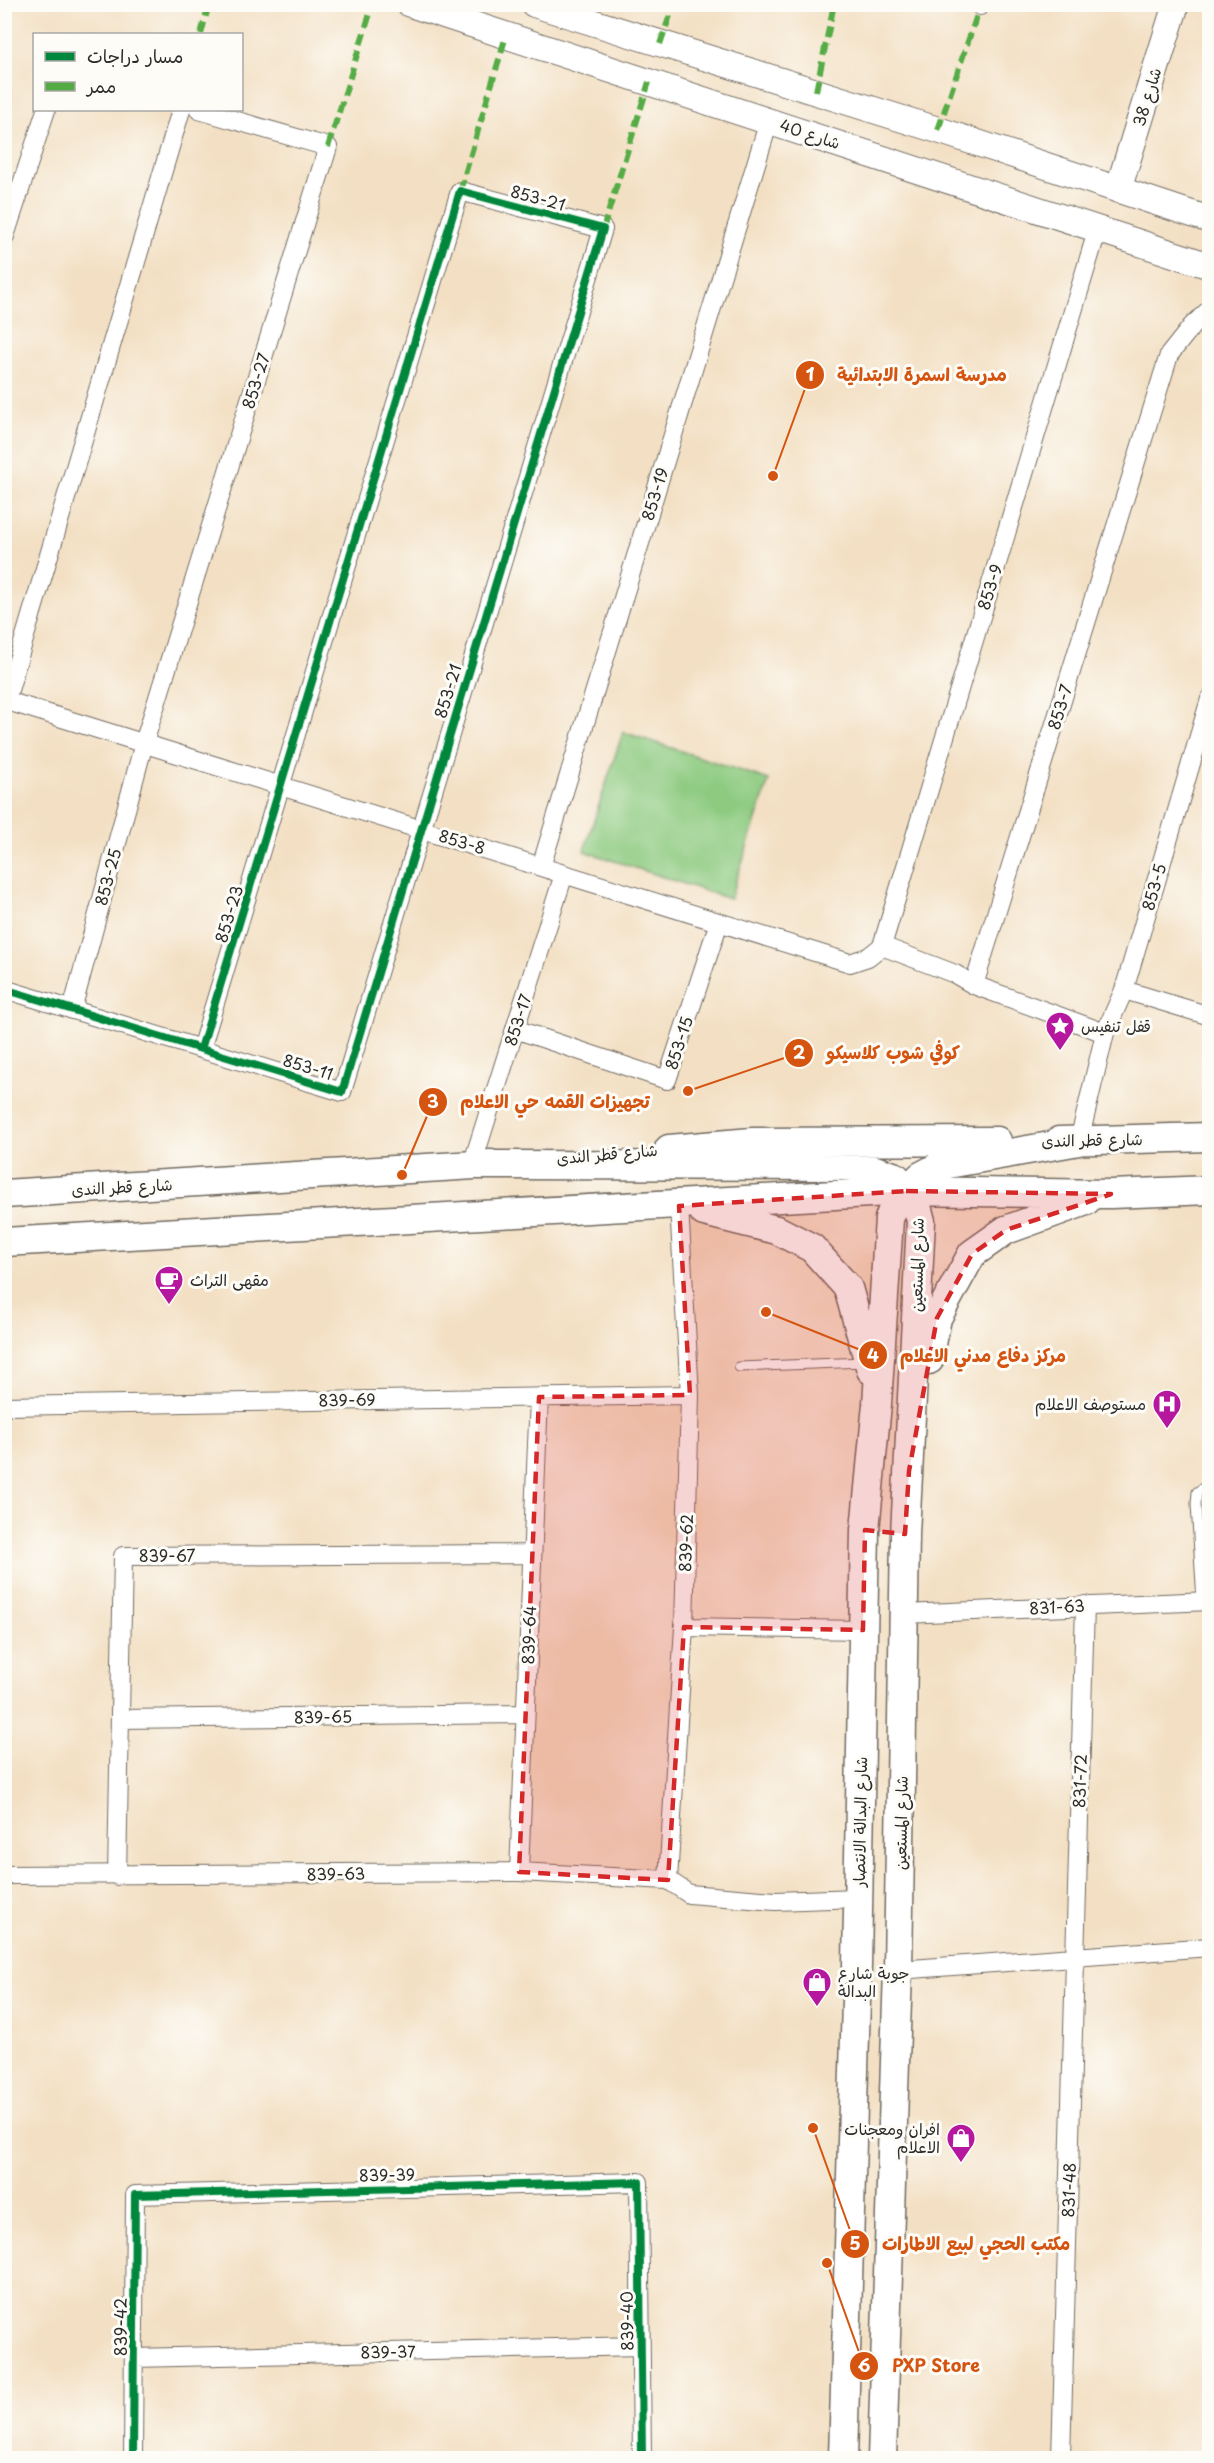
<svg xmlns="http://www.w3.org/2000/svg" width="1214" height="2463" font-family="'Playpen Sans','Playpen Sans Arabic',sans-serif">
<style>
.green{fill:#8ecb81;stroke:#5c7b56;stroke-width:1.5}
.lines{fill:none;stroke-linecap:round;stroke-linejoin:round}
.lane-casing{stroke:#716a61;stroke-width:11}
.street-casing{stroke:#716a61;stroke-width:20}
.secondary-casing{stroke:#716a61;stroke-width:28}
.primary-casing{stroke:#716a61;stroke-width:31}
.lane{stroke:#fff;stroke-width:9}
.street{stroke:#fff;stroke-width:18}
.secondary{stroke:#fff;stroke-width:26}
.primary{stroke:#fff;stroke-width:28}
.quiet{stroke:#54ab44;stroke-width:6;stroke-dasharray:12 6;stroke-linecap:butt}
.cycleway-casing{stroke:#fdfcf7;stroke-width:11}
.cycleway{stroke:#00873e;stroke-width:8}
.marked{fill:#d62828;fill-opacity:0.2;stroke:#d62828;stroke-width:4.5;stroke-dasharray:12 8;stroke-linejoin:round}
.labels{text-anchor:middle;stroke-width:6;stroke-linejoin:round;paint-order:stroke}
.street-label{font-size:16px;fill:#2b2b2b;stroke:#fdfcf7}
.poi-label{font-size:16px;fill:#2b2b2b;stroke:#fdfcf7;text-anchor:start}
.leader{fill:none;stroke:#d5540f;stroke-width:2}
.callout-dot{fill:#d5540f;stroke:#fdfcf7;stroke-width:2}
.mark-label{font-size:18px;text-anchor:middle;font-weight:bold;fill:#fff}
.callout-label{font-size:18px;text-anchor:middle;font-weight:bold;fill:#d5540f;stroke:#fdfcf7;stroke-width:6;stroke-linejoin:round;paint-order:stroke}
</style>
<rect width="100%" height="100%" fill="#fdfcf7"/>
<filter id="ink" filterUnits="userSpaceOnUse"><feTurbulence type="fractalNoise" baseFrequency=".0167" numOctaves="2"/><feDisplacementMap in="SourceGraphic" scale="12" xChannelSelector="R" yChannelSelector="G"/><feConvolveMatrix kernelMatrix="1 2 1 2 8 2 1 2 1" color-interpolation-filters="sRGB"/></filter>
<filter id="wash" filterUnits="userSpaceOnUse"><feTurbulence type="fractalNoise" baseFrequency=".008" numOctaves="4" result="noise"/><feDisplacementMap in="SourceGraphic" scale="24" xChannelSelector="R" yChannelSelector="G"/><feGaussianBlur stdDeviation="1.35" result="paint"/><feColorMatrix in="noise" values="0 0 0 0 0 0 0 0 0 0 0 0 0 0 0 0 0 1.4 0 .05"/><feComposite in="paint" operator="in"/></filter>
<g filter="url(#wash)">
<rect width="100%" height="100%" fill="#f3e0c4"/>
<!-- green -->
<path class="green" d="M623,732L769,780L730,899L584,851Z"/>
</g>
<g filter="url(#ink)">
<g class="lines">
<!-- lane casing -->
<g class="lane-casing">
<path id="lane" d="M739,1367L865,1362
M1202,1601L1196,1504L1197,1492L1210,1483"/>
</g>
<!-- street casing -->
<g class="street-casing">
<path id="street" d="M980,6V4
M4,239L46,110
M1210,699L1124,990L1210,1016
M4,700L850,963L868,957L882,946
M4,707L181,110
M541,867L769,121
M882,946L1098,228
M882,946L955,974L974,985
M4,989C117,1023 230,1058 342,1092L603,229L460,191L201,1049
M1124,990L1105,1033L974,985L1169,355L1192,326L1210,309
M72,1010L144,743L328,147L199,110
M515,1029L667,1080L719,922
M1079,1141L1105,1033
M472,1165L564,874
M4,1406L690,1395
M904,1614L1210,1601
M684,1627L863,1630
M120,1719L525,1714
M519,1872L539,1397
M4,1875L519,1872L668,1880L689,1894L775,1901L858,1898
M117,1876L123,1556L532,1554
M668,1880L684,1627L690,1395L679,1206
M898,1970L1210,1947
M134,2358L641,2346
M133,2458L135,2195L639,2182L642,2458
M1061,2458L1085,1605"/>
</g>
<!-- secondary casing -->
<g class="secondary-casing">
<path id="secondary" d="M410,4L1210,266
M534,4L938,130L1210,220
M1118,190L1176,4"/>
</g>
<!-- primary casing -->
<g class="primary-casing">
<path id="primary" d="M1059,1141L1210,1137
M669,1149L752,1142L997,1141
M472,1165L863,1166L896,1177L917,1206L921,1221L905,1534L898,1970L882,2458
M4,1194L491,1164
M704,1212L777,1230L812,1248L848,1288L871,1370
M4,1242L906,1191L1111,1194L1210,1190
M929,1360L937,1318L972,1254L1006,1230L1086,1201
M843,2458L857,1965L865,1530L877,1404L889,1219L895,1203L906,1191L921,1176L942,1165L1079,1141"/>
</g>
<!-- lane -->
<use href="#lane" class="lane"/>
<!-- street -->
<use href="#street" class="street"/>
<!-- secondary -->
<use href="#secondary" class="secondary"/>
<!-- primary -->
<use href="#primary" class="primary"/>
<!-- quiet -->
<path class="quiet" d="M535,5V4
M201,34L209,4
M660,44L674,4
M816,91L834,4
M938,130L980,6
M328,147L373,4
M460,191L506,36
M603,229L649,82"/>
<!-- cycleway casing -->
<g class="cycleway-casing">
<path id="cycleway" d="M4,989C117,1023 230,1058 342,1092L603,229L460,191L201,1049
M133,2458L135,2195L639,2182L642,2458"/>
</g>
<!-- cycleway -->
<use href="#cycleway" class="cycleway"/>
</g>
</g>
<!-- marked area -->
<path class="marked" d="M906,1191L1111,1194L1006,1230L972,1254L937,1318L909,1471L905,1534L865,1530L863,1630L684,1627L668,1880L519,1872L539,1397L690,1395L679,1206Z"/>
<!-- icons -->
<defs>
<g id="sight-pin" transform="scale(1.5)"><path d="M0 17L-7.5 6A9.5 9.5 0 1 1 7.5 6Z" fill="#b5179e" stroke="#fdfcf7"/><path d="M0-6L1.8-2.2L6-1.7L2.9 1.2L3.7 5.4L0 3.3L-3.7 5.4L-2.9 1.2L-6-1.7L-1.8-2.2Z" fill="#fff"/></g>
<g id="cafe-pin" transform="scale(1.5)"><path d="M0 17L-7.5 6A9.5 9.5 0 1 1 7.5 6Z" fill="#b5179e" stroke="#fdfcf7"/><path d="M-5.5-4.5H6V0H3Q3 3.5 0 3.5H-2.5Q-5.5 3.5-5.5 0ZM3-3.2v2h1.7v-2ZM-6 4.5H4V6H-6Z" fill="#fff"/></g>
<g id="hospital-pin" transform="scale(1.5)"><path d="M0 17L-7.5 6A9.5 9.5 0 1 1 7.5 6Z" fill="#b5179e" stroke="#fdfcf7"/><path d="M-5-5h3v3.5h4V-5h3V5h-3V1.5h-4V5h-3Z" fill="#fff"/></g>
<g id="shop-pin" transform="scale(1.5)"><path d="M0 17L-7.5 6A9.5 9.5 0 1 1 7.5 6Z" fill="#b5179e" stroke="#fdfcf7"/><path d="M-5-2.5h2.3a2.7 3.5 0 0 1 5.4 0H5L5.5 6h-11ZM-1.5-2.5h3a1.5 2.3 0 0 0-3 0Z" fill="#fff"/></g>
</defs>
<g fill-rule="evenodd">
<use href="#sight-pin" x="1060" y="1026"/>
<use href="#cafe-pin" x="169" y="1280"/>
<use href="#hospital-pin" x="1167" y="1404"/>
<use href="#shop-pin" x="817" y="1982"/>
<use href="#shop-pin" x="961" y="2138"/>
</g>
<g class="labels">
<!-- street labels -->
<g class="street-label">
<text transform="translate(1147 97) rotate(-73)" y="6">شارع 38</text>
<text transform="translate(810 134) rotate(18)" y="6">شارع 40</text>
<text transform="translate(538 198) rotate(15)" y="6">853-21</text>
<text transform="translate(256 381) rotate(-73)" y="6">853-27</text>
<text transform="translate(655 494) rotate(-73)" y="6">853-19</text>
<text transform="translate(990 587) rotate(-73)" y="6">853-9</text>
<text transform="translate(448 691) rotate(-73)" y="6">853-21</text>
<text transform="translate(1060 707) rotate(-73)" y="6">853-7</text>
<text transform="translate(462 842) rotate(17)" y="6">853-8</text>
<text transform="translate(108 877) rotate(-75)" y="6">853-25</text>
<text transform="translate(1154 887) rotate(-74)" y="6">853-5</text>
<text transform="translate(229 914) rotate(-73)" y="6">853-23</text>
<text transform="translate(518 1020) rotate(-72)" y="6">853-17</text>
<text transform="translate(679 1043) rotate(-72)" y="6">853-15</text>
<text transform="translate(308 1067) rotate(17)" y="6">853-11</text>
<text transform="translate(1092 1140) rotate(-1)" y="6">شارع قطر الندى</text>
<text transform="translate(607 1154) rotate(-5)" y="6">شارع قطر الندى</text>
<text transform="translate(122 1187) rotate(-3)" y="6">شارع قطر الندى</text>
<text transform="translate(917 1265) rotate(-89)" y="6">شارع المستعين</text>
<text transform="translate(347 1400) rotate(-1)" y="6">839-69</text>
<text transform="translate(686 1543) rotate(-88)" y="6">839-62</text>
<text x="167" y="1562">839-67</text>
<text transform="translate(1057 1607) rotate(-3)" y="6">831-63</text>
<text transform="translate(529 1635) rotate(-88)" y="6">839-64</text>
<text transform="translate(323 1717) rotate(-1)" y="6">839-65</text>
<text transform="translate(1080 1781) rotate(-88)" y="6">831-72</text>
<text transform="translate(860 1822) rotate(-89)" y="6">شارع البدالة الانتصار</text>
<text transform="translate(901 1823) rotate(-89)" y="6">شارع المستعين</text>
<text transform="translate(336 1874) rotate(-1)" y="6">839-63</text>
<text transform="translate(387 2175) rotate(-1)" y="6">839-39</text>
<text transform="translate(1069 2190) rotate(-88)" y="6">831-48</text>
<text transform="translate(627 2321) rotate(-91)" y="6">839-40</text>
<text transform="translate(121 2327) rotate(-90)" y="6">839-42</text>
<text transform="translate(388 2352) rotate(-1)" y="6">839-37</text>
</g>
<!-- poi labels -->
<g class="poi-label">
<text x="1081" y="1032">قفل تنفيس</text>
<text x="190" y="1286">مقهى التراث</text>
<text x="1146" y="1410" text-anchor="end">مستوصف الاعلام</text>
<text x="838" y="1979">جوبة شارع<tspan x="838" dy="18">البدالة</tspan></text>
<text x="940" y="2135" text-anchor="end">افران ومعجنات<tspan x="940" dy="18">الاعلام</tspan></text>
</g>
</g>
<!-- callouts -->
<path class="leader" d="M773 476L810 375M688 1091L799 1053M402 1175L433 1102M766 1312L873 1355M813 2128L855 2244M827 2263L864 2366"/>
<g class="callout-dot">
<circle cx="773" cy="476" r="6"/>
<circle cx="688" cy="1091" r="6"/>
<circle cx="402" cy="1175" r="6"/>
<circle cx="766" cy="1312" r="6"/>
<circle cx="813" cy="2128" r="6"/>
<circle cx="827" cy="2263" r="6"/>
<circle cx="810" cy="375" r="15"/>
<circle cx="799" cy="1053" r="15"/>
<circle cx="433" cy="1102" r="15"/>
<circle cx="873" cy="1355" r="15"/>
<circle cx="855" cy="2244" r="15"/>
<circle cx="864" cy="2366" r="15"/>
</g>
<g class="mark-label">
<text x="810" y="381">1</text>
<text x="799" y="1059">2</text>
<text x="433" y="1108">3</text>
<text x="873" y="1362">4</text>
<text x="855" y="2250">5</text>
<text x="864" y="2372">6</text>
</g>
<g class="callout-label">
<text x="922" y="381">مدرسة اسمرة الابتدائية</text>
<text x="893" y="1059">كوفي شوب كلاسيكو</text>
<text x="555" y="1108">تجهيزات القمه حي الاعلام</text>
<text x="983" y="1362">مركز دفاع مدني الاعلام</text>
<text x="976" y="2250">مكتب الحجي لبيع الاطارات</text>
<text x="936" y="2372">PXP Store</text>
</g>
<!-- margin -->
<rect width="1214" height="2463" fill="none" stroke="#fdfcf7" stroke-width="24"/>
<!-- legend -->
<rect x="33" y="33" width="210" height="78" fill="#fdfcf7" stroke="#a9a8a5" stroke-width="1.5"/>
<rect x="45" y="52" width="30" height="9" fill="#00873e" stroke="#a9a8a5" stroke-width="1.5"/>
<text x="87" y="63" font-size="18" fill="#2b2b2b">مسار دراجات</text>
<rect x="45" y="82" width="30" height="9" fill="#54ab44" stroke="#a9a8a5" stroke-width="1.5"/>
<text x="87" y="93" font-size="18" fill="#2b2b2b">ممر</text>
</svg>
